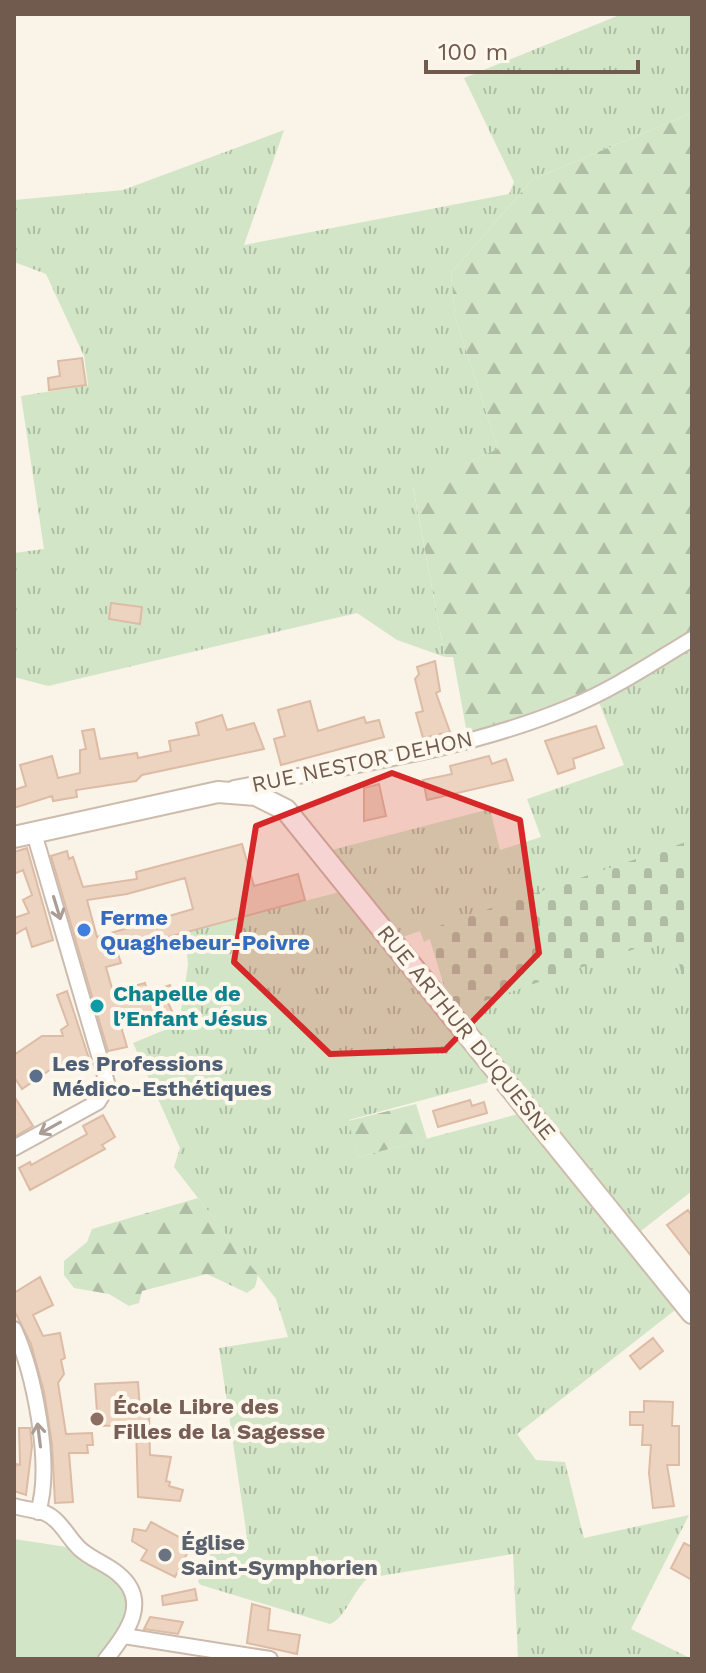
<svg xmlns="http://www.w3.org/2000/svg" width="706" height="1673" font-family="'Work Sans',sans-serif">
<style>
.grass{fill:url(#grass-tufts);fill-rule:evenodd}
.forest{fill:url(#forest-firs)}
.cemetery{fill:url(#cemetery-stones)}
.green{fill:#d2e6c7}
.building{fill:#ecd4c1;stroke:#ddbba4;stroke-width:2;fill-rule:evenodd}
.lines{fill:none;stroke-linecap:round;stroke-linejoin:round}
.minor-casing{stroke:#cabbae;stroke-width:18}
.secondary-casing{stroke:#cdbcac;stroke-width:24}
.minor{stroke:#fff;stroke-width:14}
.secondary{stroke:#fff;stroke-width:20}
.oneway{stroke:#a99d95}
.marked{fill:#d62828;fill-opacity:0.2;stroke:#d62828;stroke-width:6;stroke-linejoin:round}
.shop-dot{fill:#3f7fe0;stroke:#fdf7ec;stroke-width:3}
.culture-dot{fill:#0f9aa8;stroke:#fdf7ec;stroke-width:3}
.service-dot{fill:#5c6f8a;stroke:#fdf7ec;stroke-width:3}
.education-dot{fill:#8d6e63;stroke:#fdf7ec;stroke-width:3}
.worship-dot{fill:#6b7280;stroke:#fdf7ec;stroke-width:3}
.labels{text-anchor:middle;stroke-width:8;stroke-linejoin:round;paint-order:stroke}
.street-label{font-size:22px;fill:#705b4e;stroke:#fdf7ec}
.shop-label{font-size:22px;font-weight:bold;fill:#366cbe;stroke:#fdf7ec;text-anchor:start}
.culture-label{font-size:22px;font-weight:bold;fill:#0d838f;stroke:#fdf7ec;text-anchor:start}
.service-label{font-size:22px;font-weight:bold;fill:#4e5e75;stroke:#fdf7ec;text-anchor:start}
.education-label{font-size:22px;font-weight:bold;fill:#785e54;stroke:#fdf7ec;text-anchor:start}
.worship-label{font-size:22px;font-weight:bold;fill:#5b616d;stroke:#fdf7ec;text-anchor:start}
</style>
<defs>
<pattern id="grass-tufts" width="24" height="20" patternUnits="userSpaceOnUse" patternTransform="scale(2)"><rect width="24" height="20" fill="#d2e6c7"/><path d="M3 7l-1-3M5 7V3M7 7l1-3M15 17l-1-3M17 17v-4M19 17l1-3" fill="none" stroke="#afbda4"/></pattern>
<pattern id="forest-firs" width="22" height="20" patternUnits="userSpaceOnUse" patternTransform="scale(2)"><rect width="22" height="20" fill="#d2e6c7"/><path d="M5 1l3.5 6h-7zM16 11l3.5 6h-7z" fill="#afbda4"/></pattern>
<pattern id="cemetery-stones" width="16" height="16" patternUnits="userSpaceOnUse" patternTransform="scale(2)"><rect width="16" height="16" fill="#d2e6c7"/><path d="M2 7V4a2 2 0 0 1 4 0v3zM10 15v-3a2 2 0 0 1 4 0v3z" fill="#afbda4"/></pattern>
</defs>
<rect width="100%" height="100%" fill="#faf3e7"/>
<!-- grass -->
<path class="grass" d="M622,14H692V113L533,179L451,273L455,317L498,449L413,487L445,657L397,640L357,613L48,686L14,677V553L44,549L21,396L88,385L84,356L46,274L14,262V200L123,190L284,130L244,245L509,194L514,182L464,78Z
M692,639V1191L632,1238L684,1303L517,1434L536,1460L565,1462L584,1538L689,1515L631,1629L692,1659H518L513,1554L368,1578C353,1590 346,1618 330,1624L201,1585L198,1582L208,1550L247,1537L219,1348L288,1337L276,1299L174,1167L180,1148L133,1043L179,1024L188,965L185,931L352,889L324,852L490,809L500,850L541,837L527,799L624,765L596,695ZM668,926L448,1007L394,940L420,931L424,942L430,939L428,931ZM504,1078L529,1111L359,1157L349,1120Z"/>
<!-- forest -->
<path class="forest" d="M692,113V639L613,687L468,739L453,657H445L413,486L498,449L455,317L451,273L533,179Z
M416,1104L427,1139L359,1157L348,1121Z
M198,1198L258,1275L255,1287L247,1293L207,1274L142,1291L139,1303L129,1306L109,1294L74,1288L64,1275V1261L87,1242L92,1229Z"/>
<!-- cemetery -->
<path class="cemetery" d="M692,840V1015L672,936L452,1012L427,930Z"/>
<!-- green -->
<path class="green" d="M14,1539L80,1549L136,1599L106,1659H14Z"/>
<!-- building -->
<path class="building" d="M82,358L86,385L49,390L48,378L60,376L58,361Z
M111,603L142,607L140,624L109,619Z
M435,661L440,691L436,693L450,732L423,738L416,713L423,711L415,679L419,674L417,667Z
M310,701L318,731L364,717L366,723L379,720L384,737L281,765L274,739L285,736L278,710Z
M222,715L227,730L254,723L264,749L142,775L136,781L76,790L77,797L53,801L52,796L14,808V790L26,786L20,765L52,756L58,778L80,773V750L86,749L82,731L94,729L100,759L137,753L138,758L171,751L169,741L199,735L196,723Z
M596,726L604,748L573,759L575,768L558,774L545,741Z
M489,756L492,764L506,759L513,780L427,800L423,780L452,774L450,766Z
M379,784L386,816L364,821V788Z
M242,844L254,886L298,874L305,900L117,951L121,963L106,967L113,992L145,983L148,993L170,985L175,999L168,1002L173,1014L147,1023L144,1016L120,1023L127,1047L108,1051L51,856L67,851L69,859L73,857L83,887L137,879L136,872ZM185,878L193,909L97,937L87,900L127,894Z
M27,848L53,940L32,947L26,928L14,935V918L29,913L23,900L32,895L23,870L14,874V852Z
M67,991L91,1065L68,1073L60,1063L22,1089L14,1077V1055L42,1036H63L61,1030L68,1025L57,995Z
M14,1096L33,1126L14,1137Z
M470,1100L472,1106L484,1102L487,1113L438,1127L433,1111Z
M103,1115L115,1137L102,1145L105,1149L30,1190L19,1168L30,1162L31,1165L87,1134L83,1126Z
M688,1210L692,1216V1257L667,1225Z
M40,1277L53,1305L33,1315L43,1336L60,1333L65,1358L61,1360L64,1374L58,1383L66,1434L92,1433L93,1445H87L88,1453H69L73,1502L55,1503L52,1444L44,1392L31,1344L14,1310V1293Z
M653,1338L663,1351L640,1369L630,1356Z
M138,1382L140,1409H149L150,1455L171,1457L166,1481L170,1482L169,1486L183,1490L180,1501L138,1497L136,1425L98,1426L95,1384Z
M644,1401L673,1402L672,1426H679V1465H667L674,1506L653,1508L649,1473L651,1445H642L643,1425H630V1412H644Z
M19,1428H30L32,1446L26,1495L14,1491V1472L16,1464L20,1465Z
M151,1522L192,1544L175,1577L141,1560L147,1550L132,1541L134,1529L146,1531Z
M684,1543L692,1547V1580L671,1568Z
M195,1589L197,1600L163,1605L162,1596Z
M252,1604L270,1609L268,1630L300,1635L297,1654L247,1643Z
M150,1617L183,1622L178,1634L144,1629Z"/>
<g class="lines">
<!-- minor casing -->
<g class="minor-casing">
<path id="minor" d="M234,788C346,766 465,751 570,707C614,689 652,663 692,639
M14,1148L98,1102L108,1086L34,833
M14,1329C34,1373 53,1465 38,1512
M14,1506C24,1509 35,1510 45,1513C61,1520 68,1538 80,1549C91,1559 106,1564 117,1573C151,1600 128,1632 106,1659
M124,1636L270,1659"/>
</g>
<!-- secondary casing -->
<g class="secondary-casing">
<path id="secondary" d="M14,837L218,792L256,795L286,810L692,1313"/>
</g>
<!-- minor -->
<use href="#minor" class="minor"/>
<!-- secondary -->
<use href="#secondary" class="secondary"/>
</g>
<!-- one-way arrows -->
<defs><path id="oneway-shaft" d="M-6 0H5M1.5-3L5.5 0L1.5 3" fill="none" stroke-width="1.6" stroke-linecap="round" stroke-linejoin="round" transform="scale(2)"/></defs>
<g class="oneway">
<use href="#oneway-shaft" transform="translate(57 908) rotate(73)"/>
<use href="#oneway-shaft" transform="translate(50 1128) rotate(151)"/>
<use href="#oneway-shaft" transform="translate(39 1435) rotate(-97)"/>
</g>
<!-- marked area -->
<path class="marked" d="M392,773L520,820L539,953L445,1050L330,1054L234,962L256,826Z"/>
<!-- markers -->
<circle class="shop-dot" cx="84" cy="930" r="8"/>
<circle class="culture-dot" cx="97" cy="1006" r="8"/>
<circle class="service-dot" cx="36" cy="1076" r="8"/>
<circle class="education-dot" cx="97" cy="1419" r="8"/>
<circle class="worship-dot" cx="165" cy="1555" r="8"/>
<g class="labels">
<!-- street labels -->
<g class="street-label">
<text transform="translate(362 761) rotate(-12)" y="8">RUE NESTOR DEHON</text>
<text transform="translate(467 1032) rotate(51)" y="8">RUE ARTHUR DUQUESNE</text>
</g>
<!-- shop labels -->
<g class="shop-label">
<text x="100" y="925">Ferme<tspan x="100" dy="25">Quaghebeur-Poivre</tspan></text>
</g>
<!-- culture labels -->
<g class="culture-label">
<text x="113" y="1001">Chapelle de<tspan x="113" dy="25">l’Enfant Jésus</tspan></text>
</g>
<!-- service labels -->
<g class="service-label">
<text x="52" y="1071">Les Professions<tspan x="52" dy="25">Médico-Esthétiques</tspan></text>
</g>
<!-- education labels -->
<g class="education-label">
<text x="113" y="1414">École Libre des<tspan x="113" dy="25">Filles de la Sagesse</tspan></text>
</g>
<!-- worship labels -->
<g class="worship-label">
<text x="181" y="1550">Église<tspan x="181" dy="25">Saint-Symphorien</tspan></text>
</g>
</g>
<!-- border -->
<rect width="706" height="1673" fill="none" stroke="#705b4e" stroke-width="32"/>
<!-- scale -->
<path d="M426 60v12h212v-12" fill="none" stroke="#705b4e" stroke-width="4"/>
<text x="438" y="60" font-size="24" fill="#705b4e" stroke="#fdf7ec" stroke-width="6" paint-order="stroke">100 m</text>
</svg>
